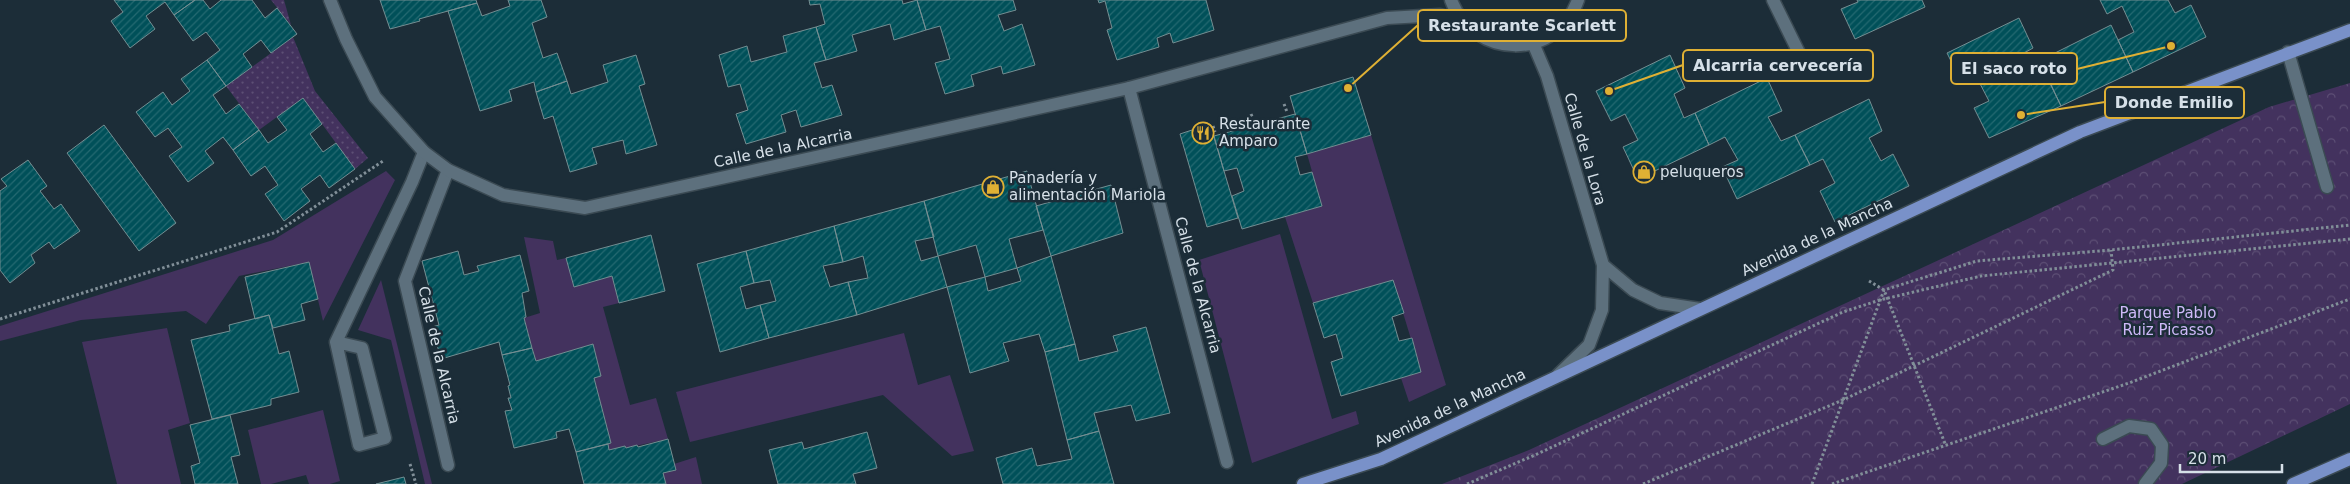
<svg xmlns="http://www.w3.org/2000/svg" width="2350" height="484" font-family="'DejaVu Sans',sans-serif">
<style>
.grass{fill:url(#grass-dots)}
.forest{fill:url(#forest-crowns)}
.garden{fill:#43325e}
.building{fill:url(#building-hatch);stroke:#748e92}
.lines{fill:none;stroke-linecap:round;stroke-linejoin:round}
.lane-casing{stroke:#3b4a53;stroke-width:15}
.street-casing{stroke:#3b4a53;stroke-width:15}
.primary-casing{stroke:#3b4a53;stroke-width:15}
.path{stroke:#818f98;stroke-width:3;stroke-dasharray:2.5 2.5;stroke-linecap:butt}
.lane{stroke:#5d707d;stroke-width:12}
.street{stroke:#5d707d;stroke-width:12}
.primary{stroke:#7991c9;stroke-width:12}
.labels{text-anchor:middle;stroke-width:5;stroke-linejoin:round;paint-order:stroke}
.poi-label{font-size:15px;fill:#d6e0e8;stroke:#1c2d38;text-anchor:start}
.street-label{font-size:15px;fill:#d6e0e8;stroke:#1c2d38}
.park-label{font-size:15px;fill:#ceb8f8;stroke:#1c2d38}
.leader{fill:none;stroke:#dfb034;stroke-width:2}
.callout-dot{fill:#dfb034;stroke:#1c2d38;stroke-width:2}
.callout{fill:#1c2d38;stroke:#dfb034;stroke-width:2}
.callout-label{font-size:16px;text-anchor:middle;font-weight:bold;fill:#d6e0e8}
</style>
<defs>
<pattern id="grass-dots" width="8" height="8" patternUnits="userSpaceOnUse" patternTransform="scale(1.25)"><rect width="8" height="8" fill="#43325e"/><path d="M2 2h.1M6 6h.1" fill="none" stroke="#5d4f75" stroke-width="1.8" stroke-linecap="round"/></pattern>
<pattern id="forest-crowns" width="20" height="18" patternUnits="userSpaceOnUse" patternTransform="scale(1.25)"><rect width="20" height="18" fill="#43325e"/><path d="M2 6a3 3 0 1 1 6 0M12 15a3 3 0 1 1 6 0" fill="none" stroke="#5d4f75"/></pattern>
<pattern id="building-hatch" width="6" height="6" patternUnits="userSpaceOnUse" patternTransform="scale(1.25)"><rect width="6" height="6" fill="#005059"/><path d="M-1 1l2-2M0 6l6-6M5 7l2-2" fill="none" stroke="#246971"/></pattern>
</defs>
<rect width="100%" height="100%" fill="#1c2d38"/>
<!-- grass -->
<path class="grass" d="M271,0H284L291,25Z
M293,37L315,91L368,158L355,169L303,98L259,130L226,86Z"/>
<!-- forest -->
<path class="forest" d="M2350,83V404L2182,484H1442L1529,450L2269,107Z"/>
<!-- garden -->
<path class="garden" d="M1371,135L1446,385L1409,402L1401,378L1421,372L1393,280L1313,303L1285,217L1322,206L1307,154Z
M386,171L395,180L323,321L309,262L239,276L206,324L186,311L81,320L0,341V326L273,240Z
M1280,234L1332,419L1356,411L1359,424L1252,463L1199,260Z
M524,237L553,241L557,260L566,258L574,286L612,276L619,303L603,307L630,405L656,398L668,439L626,448L625,446L609,450L608,444L611,443L594,378L601,376L593,344L536,361L524,318L540,313Z
M381,280L432,484H425L391,340L358,330Z
M167,328L190,423L168,430L181,484H117L82,342Z
M904,333L918,385L950,375L974,451L952,456L883,395L690,442L676,392Z
M323,410L340,481L330,484H309L306,475L271,484H261L248,430Z
M696,457L702,484H666L663,473L676,470L674,464Z"/>
<!-- building -->
<path class="building" d="M114,0H195L174,15L165,2L146,16L155,29L130,48L111,21L123,12Z
M195,0H203L210,9L221,0H252L265,18L277,8L297,34L271,53L261,40L243,54L252,67L226,86L207,60L220,50L206,32L193,41L174,15Z
M380,0H476L477,3L419,19L420,21L390,29Z
M508,0H541L547,17L532,23L543,58L557,53L567,81L536,92L534,82L509,90L512,101L480,111L448,11L477,3L482,16L510,6Z
M809,0H902L903,4L917,0L926,30L894,40L890,24L852,35L857,51L826,60L816,27L825,24L820,4L810,5Z
M917,0H1013L1016,10L998,15L1004,31L1022,24L1035,65L1003,74L1001,66L971,75L974,86L945,94L935,63L950,59L940,26L926,30Z
M1098,0H1206L1214,30L1173,43L1170,33L1157,38L1159,47L1117,60L1107,30L1112,28L1105,1L1099,3Z
M1857,0H1922L1925,7L1855,39L1841,9L1858,2Z
M2100,0H2168L2175,13L2191,5L2206,37L2133,72L2118,40L2134,32L2122,6L2107,14Z
M2019,18L2033,48L2017,57L2031,85L2047,76L2061,106L1989,138L1974,108L1989,101L1976,76L1962,83L1947,53Z
M2111,25L2133,72L2061,106L2039,61Z
M816,27L826,60L814,63L822,88L832,85L842,115L801,127L796,110L781,115L786,132L746,144L736,114L748,110L740,84L728,87L719,55L747,46L751,62L787,52L783,36Z
M636,55L645,84L639,86L657,145L626,154L623,140L592,148L597,164L570,172L553,116L544,119L536,92L567,81L571,94L608,82L603,65Z
M1670,55L1685,88L1674,94L1684,118L1695,113L1709,145L1638,179L1623,147L1638,140L1625,114L1611,121L1596,91Z
M207,60L226,86L213,95L226,114L239,104L259,130L233,150L223,137L205,151L214,163L188,182L169,156L182,147L168,128L155,137L136,112L163,92L172,105L190,91L181,79Z
M1353,77L1371,135L1307,154L1290,96Z
M1767,78L1782,111L1768,117L1781,141L1795,135L1810,165L1737,199L1722,167L1738,160L1725,137L1709,145L1695,113Z
M303,98L322,124L310,134L323,152L336,143L355,169L329,188L320,175L301,189L310,201L284,221L265,194L278,185L265,166L251,176L233,150L259,130L268,143L287,130L277,117Z
M1869,99L1882,131L1869,138L1881,161L1893,154L1909,186L1835,222L1820,191L1835,183L1823,159L1810,165L1795,135Z
M1295,114L1307,154L1295,157L1300,175L1312,172L1322,206L1242,229L1232,196L1244,191L1237,168L1224,171L1214,136Z
M1210,124L1238,218L1207,227L1180,134Z
M104,125L176,223L139,251L67,153Z
M28,160L47,186L40,191L54,209L61,204L80,231L54,249L49,242L31,255L35,263L10,283L0,270V191L7,186L1,179Z
M1027,171L1043,230L1009,239L1017,268L985,277L976,245L938,256L924,201Z
M1111,185L1123,233L1051,256L1036,206Z
M924,201L934,237L915,241L921,261L938,256L947,287L857,315L848,282L868,278L863,256L843,262L834,226Z
M834,226L843,262L823,266L830,287L848,282L857,315L769,338L760,305L776,301L770,280L754,283L746,251Z
M651,235L665,291L619,303L612,276L574,287L566,258Z
M458,251L464,275L479,271L477,266L520,255L529,291L522,293L526,317L524,318L532,348L502,355L499,342L441,359L432,327L439,325L422,261Z
M746,251L754,283L740,287L746,309L760,305L769,338L720,352L697,264Z
M1051,256L1075,344L1045,352L1039,334L1003,343L1009,361L970,373L947,287L985,277L988,291L1021,281L1017,268Z
M309,262L318,299L301,304L305,320L273,328L269,315L255,319L245,277Z
M1393,280L1404,313L1392,317L1399,341L1412,338L1421,372L1341,396L1331,362L1343,358L1336,334L1324,338L1313,303Z
M269,315L279,354L289,351L299,392L271,399V405L212,419L191,340L230,331L229,325Z
M1146,327L1170,413L1136,421L1131,405L1094,413L1099,431L1067,440L1045,352L1075,344L1079,361L1118,351L1113,336Z
M593,344L601,376L594,378L611,443L576,452L569,429L556,432L557,438L514,448L505,411L512,410L508,398H511L508,386L510,385L502,355L532,348L536,361Z
M230,415L240,455L231,457L238,484H195L191,466L200,463L190,425Z
M1099,431L1114,484H1003L996,458L1032,448L1037,466L1072,459L1067,440Z
M867,432L877,468L853,474L856,484H778L769,450L802,442L804,449Z
M668,439L676,470L663,473L666,484H584L576,452L608,444L609,450L625,446L626,448L637,445L638,447Z
M404,477L406,484H376Z"/>
<g class="lines">
<!-- lane casing -->
<g class="lane-casing">
<path id="lane" d="M1773,0L1804,63
M2288,52L2327,187
M1129,88L1227,462
M448,170L405,281L448,465
M336,342L362,348L385,438L359,445Z
M336,342L412,182L424,152
M2103,439L2129,426L2151,429L2162,445L2161,463L2145,484"/>
</g>
<!-- street casing -->
<g class="street-casing">
<path id="street" d="M330,0L346,39L375,97L424,152L448,170L503,195L585,208L1129,88L1387,18L1440,15L1461,20
M1451,0C1474,60 1556,61 1578,0
M1533,43L1547,76L1603,265L1602,310L1589,345L1558,375
M1603,265L1633,290L1660,303L1700,309"/>
</g>
<!-- primary casing -->
<g class="primary-casing">
<path id="primary" d="M1303,484L1381,459L2080,132L2350,30
M2293,484L2350,459"/>
</g>
<!-- path -->
<path class="path" d="M1284,104L1287,112
M1251,114L1254,121
M1213,126L1215,132
M1869,281L1884,290L1946,446
M0,319L277,232L383,161
M410,464L416,484
M1467,484L1535,455L1843,312L1880,300L1981,276L2350,239
M1643,484L1843,400L2113,270L2111,250
M1812,484L1884,290L1977,261L2111,250L2350,225
M1832,484L2129,383L2350,299"/>
<!-- lane -->
<use href="#lane" class="lane"/>
<!-- street -->
<use href="#street" class="street"/>
<!-- primary -->
<use href="#primary" class="primary"/>
</g>
<!-- icons -->
<defs>
<g id="restaurant-ring" transform="scale(1.125)"><circle r="9.5" fill="#1c2d38" stroke="#dfb034" stroke-width="1.5"/><path d="M-5-6h1v4h1v-4h1v4h1v-4h1v5L-1.5 .5V6h-2V.5L-5-1ZM5-6V6H3V1.5H1.5Q1.5-4 5-6Z" fill="#dfb034"/></g>
<g id="shop-ring" transform="scale(1.125)"><circle r="9.5" fill="#1c2d38" stroke="#dfb034" stroke-width="1.5"/><path d="M-5-2.5h2.3a2.7 3.5 0 0 1 5.4 0H5L5.5 6h-11ZM-1.5-2.5h3a1.5 2.3 0 0 0-3 0Z" fill="#dfb034"/></g>
</defs>
<g fill-rule="evenodd">
<use href="#restaurant-ring" x="1203" y="133"/>
<use href="#shop-ring" x="1644" y="172"/>
<use href="#shop-ring" x="993" y="187"/>
</g>
<g class="labels">
<!-- poi labels -->
<g class="poi-label">
<text x="1219" y="129">Restaurante<tspan x="1219" dy="17">Amparo</tspan></text>
<text x="1660" y="177">peluqueros</text>
<text x="1009" y="183">Panadería y<tspan x="1009" dy="17">alimentación Mariola</tspan></text>
</g>
<!-- street labels -->
<g class="street-label">
<text transform="translate(783 148) rotate(-12)" y="5">Calle de la Alcarria</text>
<text transform="translate(1585 149) rotate(74)" y="5">Calle de la Lora</text>
<text transform="translate(1817 237) rotate(-25)" y="5">Avenida de la Mancha</text>
<text transform="translate(1198 285) rotate(75)" y="5">Calle de la Alcarria</text>
<text transform="translate(439 355) rotate(77)" y="5">Calle de la Alcarria</text>
<text transform="translate(1450 408) rotate(-25)" y="5">Avenida de la Mancha</text>
</g>
<!-- park labels -->
<g class="park-label">
<text x="2168" y="318">Parque Pablo<tspan x="2168" dy="17">Ruiz Picasso</tspan></text>
</g>
</g>
<!-- callouts -->
<path class="leader" d="M1348 88L1418 25M1609 91L1683 65M2171 46L2077 69M2021 115L2105 102"/>
<g class="callout-dot">
<circle cx="1348" cy="88" r="5"/>
<circle cx="1609" cy="91" r="5"/>
<circle cx="2171" cy="46" r="5"/>
<circle cx="2021" cy="115" r="5"/>
</g>
<g class="callout">
<rect x="1418" y="10" width="208" height="31" rx="5"/>
<rect x="1683" y="50" width="190" height="31" rx="5"/>
<rect x="1951" y="53" width="126" height="31" rx="5"/>
<rect x="2105" y="87" width="139" height="31" rx="5"/>
</g>
<g class="callout-label">
<text x="1522" y="31">Restaurante Scarlett</text>
<text x="1778" y="71">Alcarria cervecería</text>
<text x="2014" y="74">El saco roto</text>
<text x="2174" y="108">Donde Emilio</text>
</g>
<!-- scale -->
<path d="M2180 464v8h102v-8" fill="none" stroke="#d6e0e8" stroke-width="2.5"/>
<text x="2188" y="464" font-size="15" fill="#d6e0e8" stroke="#1c2d38" stroke-width="4" paint-order="stroke">20 m</text>
</svg>
